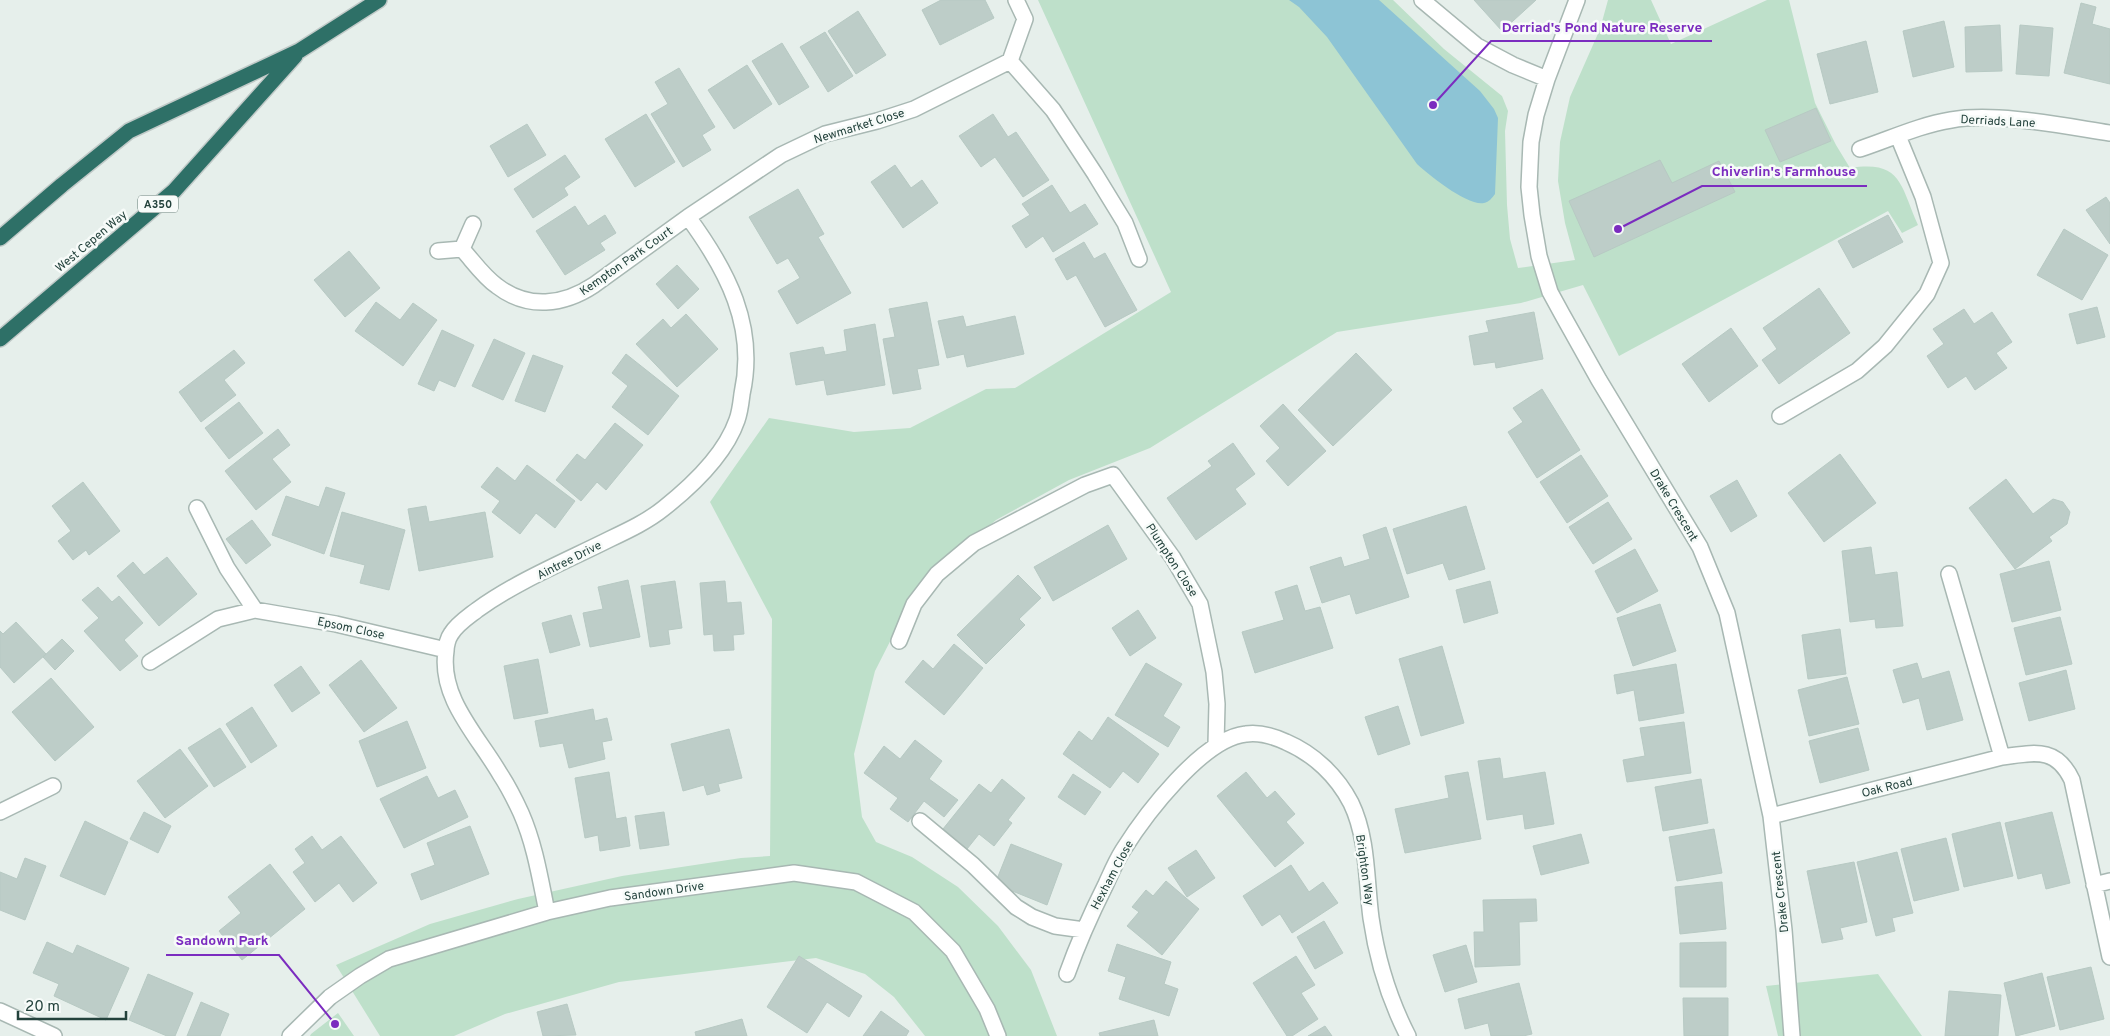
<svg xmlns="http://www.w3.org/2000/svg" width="2110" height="1036" font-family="Overpass,sans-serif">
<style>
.green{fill:#bee0ca}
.water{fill:#8dc4d5}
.building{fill:#bdcdc8;stroke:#b7c9c3}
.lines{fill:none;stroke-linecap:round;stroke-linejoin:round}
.minor-casing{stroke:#a8b8b3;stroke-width:18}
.highway-casing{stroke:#c1cac8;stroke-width:18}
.minor{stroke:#fff;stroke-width:15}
.highway{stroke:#2e7067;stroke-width:15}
.labels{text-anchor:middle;stroke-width:5;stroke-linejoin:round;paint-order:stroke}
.shield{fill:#f7fbf9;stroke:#637a75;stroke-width:1}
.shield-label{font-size:11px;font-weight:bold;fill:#23423c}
.street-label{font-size:12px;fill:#23423c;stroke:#f7fbf9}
.leader{fill:none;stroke:#7b2cbf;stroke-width:2}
.callout-dot{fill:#7b2cbf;stroke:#f7fbf9;stroke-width:2}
.callout-label{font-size:14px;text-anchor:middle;font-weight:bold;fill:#7b2cbf;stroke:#f7fbf9;stroke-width:5;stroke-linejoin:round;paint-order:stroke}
</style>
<rect width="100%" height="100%" fill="#e6efeb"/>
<!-- green -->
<path class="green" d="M1038,0H1393L1444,49L1502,96L1508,111L1505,131L1507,205L1510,239L1518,268L1575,260L1565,223L1558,181L1560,142L1570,97L1600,29L1608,0H1651L1671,44L1767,0H1789L1815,103L1836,145L1850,168C1902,160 1900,185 1918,225L1902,233L1888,211L1619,356L1583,285L1521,303L1337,332L1150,448L1069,480L996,520L942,566L906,610L875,671L854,754L862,817L876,842L912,857L958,887L998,926L1031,970L1057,1036H925L894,997L865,974L816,958L619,982L505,1014L454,1036H380L336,965L430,924L518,899L622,876L741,858L770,856L772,619L710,502L769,418L854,432L910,428L986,389L1015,388L1171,292Z
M1878,974L1922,1036H1778L1766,986Z
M338,1013L354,1036H310L311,1034Z"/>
<!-- water -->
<path class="water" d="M1289,0H1379L1480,91L1494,109L1498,118L1495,194C1492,198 1489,202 1484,203C1467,206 1429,175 1417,164L1327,37L1299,7Z"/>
<!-- building -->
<path class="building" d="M941,0H985L994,18L940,45L922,10Z
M1474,0H1536L1502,31Z
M2081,3L2096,7L2092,24L2110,29V84L2064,73Z
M858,11L886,55L856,74L828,31Z
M1944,21L1954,67L1913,77L1903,31Z
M2000,25L2002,71L1966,72L1965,27Z
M2020,25L2053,28L2049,76L2016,74Z
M825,32L853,76L828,92L800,47Z
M1866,41L1878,92L1830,104L1817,54Z
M782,43L809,87L779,105L752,61Z
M747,65L772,104L734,129L708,90Z
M679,68L715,127L702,135L711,150L683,167L651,114L668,104L655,82Z
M1816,108L1831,141L1780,162L1765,130Z
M646,114L675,162L635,187L605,139Z
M993,114L1008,137L1016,132L1049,180L1023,197L995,157L981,167L959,136Z
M527,124L546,155L508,177L490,146Z
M565,155L580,177L564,188L568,195L533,218L514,189Z
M1660,160L1672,183L1719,161L1735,192L1594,257L1569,201Z
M895,165L911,188L922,180L938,203L903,228L871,182Z
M1052,185L1070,213L1085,204L1098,224L1053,252L1043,236L1026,248L1012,226L1030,215L1022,204Z
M798,189L824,234L818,237L851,293L797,324L778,291L800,278L788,258L777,264L749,217Z
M2106,197L2110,203V244L2086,210Z
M575,206L588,226L605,215L616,233L600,243L605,250L565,275L536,231Z
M1888,215L1903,242L1853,268L1838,241Z
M2064,229L2108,255L2082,300L2037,275Z
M1084,242L1094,259L1105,253L1137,310L1105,327L1076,275L1067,280L1055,259Z
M349,251L380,288L345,317L314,280Z
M677,265L699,289L678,309L656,284Z
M1819,288L1850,333L1779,384L1762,360L1777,349L1763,328Z
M376,302L400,320L413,303L437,320L403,366L355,331Z
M927,302L939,365L917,369L921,389L893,394L883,339L895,337L889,309Z
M2097,307L2105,337L2077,344L2069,314Z
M1964,309L1974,324L1992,312L2012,342L1996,353L2007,368L1975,390L1966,376L1948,388L1927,356L1944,344L1933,329Z
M1534,312L1543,359L1496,368L1495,362L1474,365L1469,336L1489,332L1486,321Z
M686,314L718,349L677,387L636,344L663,319L671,328Z
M963,316L966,327L1015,316L1024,354L967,367L964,354L947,358L938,321Z
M875,324L885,385L827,395L824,380L796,385L790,353L823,347L825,355L847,351L844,330Z
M1731,328L1758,366L1709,402L1682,364Z
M442,330L474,345L455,387L439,380L434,391L418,384Z
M494,339L525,353L503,400L472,386Z
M234,350L245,363L224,380L236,395L201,422L179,392Z
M1356,353L1392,390L1333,446L1298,410Z
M626,354L679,396L648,435L612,407L628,386L612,373Z
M533,355L563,366L545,412L515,401Z
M1542,389L1580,450L1537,478L1508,432L1523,422L1513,408Z
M239,402L263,433L229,459L205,428Z
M1283,404L1326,451L1288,486L1266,461L1280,448L1260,426Z
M615,423L643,445L606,490L597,482L581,501L556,480L577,454L585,460Z
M278,429L290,445L272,459L291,482L256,510L225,471Z
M1233,443L1255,474L1235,489L1246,504L1196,540L1167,498L1212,466L1208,461Z
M1840,454L1876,503L1824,542L1788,493Z
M1581,455L1608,496L1567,523L1540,482Z
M527,465L575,501L555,528L536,513L520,534L492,512L500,501L481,487L497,467L515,481Z
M2006,479L2033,514L2053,499L2063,502L2070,512L2067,524L2049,537L2052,541L2015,569L1969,508Z
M1737,480L1757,516L1731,532L1710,496Z
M83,482L120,531L89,555L86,550L73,560L58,541L71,531L52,506Z
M326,487L345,493L324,554L272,535L286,496L319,507Z
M1608,502L1632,539L1593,564L1569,527Z
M426,506L429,522L485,512L493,557L419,571L408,509Z
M1466,506L1485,569L1449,580L1443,563L1407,574L1393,529Z
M342,512L405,530L389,590L360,583L365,565L330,556Z
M252,520L271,545L246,564L226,539Z
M1108,525L1127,559L1053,601L1034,567Z
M1386,527L1409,597L1356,614L1350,594L1322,603L1310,567L1341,557L1344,567L1370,559L1363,535Z
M1871,547L1875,575L1897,572L1903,626L1876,628L1875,619L1850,622L1842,551Z
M1635,549L1658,591L1617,613L1595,571Z
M167,557L197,594L159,626L117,576L133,562L144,575Z
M2049,561L2061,610L2012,622L2000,574Z
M1018,575L1041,598L1019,619L1025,625L986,664L957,635Z
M628,580L640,637L590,647L583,613L603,609L598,587Z
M675,581L682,628L668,630L670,644L650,647L641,586Z
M725,581L727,603L741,602L744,634L733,635L734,650L714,651L713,634L704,635L700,583Z
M1490,581L1498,613L1464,623L1456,590Z
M1297,585L1305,611L1320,607L1333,648L1255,673L1242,632L1284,620L1275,592Z
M98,587L112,602L119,596L143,623L124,640L138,656L120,671L84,631L99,618L82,600Z
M1660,604L1676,651L1633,666L1617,618Z
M1138,610L1156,638L1130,656L1112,628Z
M571,615L580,645L550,653L542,623Z
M2060,617L2072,664L2026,675L2014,628Z
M16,622L46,654L14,683L0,667V631L3,634Z
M1840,629L1846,674L1808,679L1802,635Z
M62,639L74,651L55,670L43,657Z
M954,644L983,668L944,715L905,682L923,660L933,669Z
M1442,646L1464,723L1421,736L1399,659Z
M538,659L548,713L514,719L504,666Z
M361,660L397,708L364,732L329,685Z
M1146,663L1182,684L1163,716L1180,727L1168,747L1115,715Z
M1917,663L1922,679L1949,671L1963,720L1927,730L1919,698L1903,703L1893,670Z
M1676,664L1684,713L1639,721L1634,690L1617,694L1614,675Z
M301,666L320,693L292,712L274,685Z
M2066,670L2075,709L2029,721L2019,683Z
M1847,677L1859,724L1809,736L1798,690Z
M51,678L94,727L55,761L12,712Z
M1398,706L1410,744L1378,755L1365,717Z
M252,707L277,746L251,763L226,724Z
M593,709L595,721L607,718L612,740L602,742L605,759L569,768L563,743L540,747L535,721Z
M1108,717L1159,754L1138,783L1123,771L1110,788L1063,754L1079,731L1092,741Z
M407,721L426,768L377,787L359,741Z
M1684,722L1691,773L1627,782L1623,760L1645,756L1640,728Z
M220,728L246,767L214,787L188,748Z
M1858,728L1869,770L1820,783L1809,741Z
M729,729L742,778L718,784L720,791L707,795L704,785L683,791L671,744Z
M915,740L942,761L929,779L958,800L944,817L924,801L908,822L890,809L898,798L864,773L884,746L900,759Z
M180,749L208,786L165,818L137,781Z
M1500,758L1503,779L1545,772L1554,824L1525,829L1523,814L1487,820L1478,761Z
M609,772L616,819L626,817L630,846L600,851L598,835L585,838L575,778Z
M1246,772L1267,798L1275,791L1295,814L1286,822L1304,843L1275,867L1217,796Z
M1468,772L1481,839L1405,853L1395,809L1449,798L1445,776Z
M1073,774L1101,792L1085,815L1058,797Z
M427,776L438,798L455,790L468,817L404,848L380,799Z
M1002,779L1025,798L1008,820L1012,823L994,846L979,834L967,849L943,829L979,784L991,793Z
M1701,779L1708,823L1663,831L1655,787Z
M144,812L171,826L158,853L130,839Z
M664,812L669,845L640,849L635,816Z
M2052,812L2070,883L2046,889L2042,873L2018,879L2005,823Z
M85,821L128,842L105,895L60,876Z
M2000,822L2013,876L1964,887L1952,834Z
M470,826L489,874L421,900L411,874L435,865L427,843Z
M1714,829L1722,873L1677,881L1669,837Z
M1581,834L1589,863L1541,875L1533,846Z
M312,836L322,850L341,836L377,883L353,902L339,883L315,902L293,872L305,863L295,849Z
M1946,838L1959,890L1914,901L1901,849Z
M1011,844L1062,864L1047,905L995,884Z
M1196,850L1215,878L1187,897L1168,868Z
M1897,852L1913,913L1892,918L1895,931L1876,936L1857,862Z
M25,858L46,866L25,920L0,910V872L17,879Z
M1854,862L1867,922L1840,928L1843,939L1822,943L1807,871Z
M270,864L305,909L242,960L219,931L241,913L228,897Z
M1291,865L1309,892L1323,882L1338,903L1292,933L1280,914L1262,926L1243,896Z
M1166,881L1199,909L1162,955L1127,926L1139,912L1132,907L1146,890L1153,896Z
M1722,882L1726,929L1680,934L1675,887Z
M1536,899L1537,921L1519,922L1520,965L1475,967L1474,932H1484L1483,900Z
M1324,921L1343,953L1315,969L1297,937Z
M47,942L73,954L77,945L129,968L106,1020L54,996L59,984L33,973Z
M1726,942V987H1680V943Z
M1117,944L1171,962L1164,984L1178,989L1169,1016L1119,999L1126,977L1108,971Z
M1466,945L1477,982L1445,992L1433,955Z
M799,956L862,996L849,1017L827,1002L807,1033L767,1007Z
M1296,956L1315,985L1301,993L1318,1019L1292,1036H1287L1253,983Z
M2091,967L2104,1019L2060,1030L2047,977Z
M2042,973L2055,1026L2016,1036L2004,983Z
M148,974L193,993L175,1036H167L129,1020Z
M1519,983L1532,1034L1523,1036H1491L1488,1023L1465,1029L1458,999Z
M1949,991L2001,995L1998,1036H1945Z
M1683,998H1728V1036H1684Z
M201,1002L229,1014L220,1036H187Z
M567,1004L576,1035L543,1036L537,1012Z
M881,1011L909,1031L906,1036H863Z
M742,1019L747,1036H696L695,1032Z
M1154,1020L1158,1036H1100L1099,1033Z
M1325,1026L1332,1036H1308Z"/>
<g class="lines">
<!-- minor casing -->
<g class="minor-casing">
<path id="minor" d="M1422,0L1477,46L1513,65L1547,79
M1577,0L1547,79L1536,115L1531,142L1529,187L1532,215L1539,256L1550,292L1562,314L1599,380L1700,547L1727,613L1771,816L1784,930L1792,1036
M1010,61L1053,110L1095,174L1125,223L1139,259
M1010,61L1025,19L1016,0
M1860,149C1890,139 1920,125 1951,120C1996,112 2064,126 2110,133
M473,224L462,249C473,261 483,276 497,286C528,310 564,305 594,285L688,217L781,155L825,134L877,121L914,109L1010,61
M438,251L462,249
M1780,416L1857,371L1885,346L1927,294L1941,263L1923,197L1898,136
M197,508L227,568L255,610
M1949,574L2002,757
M899,641L914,604L937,574L974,543L1085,485L1113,475L1173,558L1200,604L1214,672L1217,704L1216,744
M150,662L218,619L255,610L336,624L446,650
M0,812L53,786
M1771,816L2002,757C2034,753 2056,746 2072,780L2110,957
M920,821L973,865L1016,907L1032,917L1055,926L1084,930
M2094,885L2110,881
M547,912C540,878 535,845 521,813C515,800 508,786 500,774C478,736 439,698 446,651C446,646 448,638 451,634C457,624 468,617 477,610C517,581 566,561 610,539C629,530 648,521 664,508C693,485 725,455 737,420C740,412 741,402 742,394C757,326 727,270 688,217
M1067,974C1078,943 1091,914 1106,884C1111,873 1116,861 1123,850C1145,815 1203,738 1246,734C1260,732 1273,736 1286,742C1314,754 1337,776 1351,803C1368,838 1366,880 1371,918C1377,959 1389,999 1408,1036
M0,1011L54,1036
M290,1036L330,997L360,976L389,959L547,912L610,898L794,873L856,882L914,912L953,951L987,1009L998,1036"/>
</g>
<!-- highway casing -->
<g class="highway-casing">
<path id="highway" d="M0,238L62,185L129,131L299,51L379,0
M0,339L174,191L295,56"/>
</g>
<!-- minor -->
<use href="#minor" class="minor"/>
<!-- highway -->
<use href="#highway" class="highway"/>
</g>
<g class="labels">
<!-- shield labels -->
<rect class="shield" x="138" y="195.5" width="40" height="17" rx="4"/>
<g class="shield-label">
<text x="158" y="208">A350</text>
</g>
<!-- street labels -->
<g class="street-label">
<text transform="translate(1998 121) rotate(3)" y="4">Derriads Lane</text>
<text transform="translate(859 126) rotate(-17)" y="4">Newmarket Close</text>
<text transform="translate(91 241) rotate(-40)" y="4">West Cepen Way</text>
<text transform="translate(626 261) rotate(-35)" y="4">Kempton Park Court</text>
<text transform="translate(1674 505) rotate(59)" y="4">Drake Crescent</text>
<text transform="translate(569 560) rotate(-27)" y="4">Aintree Drive</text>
<text transform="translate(1172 560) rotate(57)" y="4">Plumpton Close</text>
<text transform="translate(351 628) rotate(12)" y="4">Epsom Close</text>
<text transform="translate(1887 787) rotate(-14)" y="4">Oak Road</text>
<text transform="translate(1365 870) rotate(82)" y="4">Brighton Way</text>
<text transform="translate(1112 875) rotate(-62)" y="4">Hexham Close</text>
<text transform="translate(664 891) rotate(-8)" y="4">Sandown Drive</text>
<text transform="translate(1780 892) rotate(-96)" y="4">Drake Crescent</text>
</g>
</g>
<!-- callouts -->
<path class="leader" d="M1433 105L1491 41H1712M1618 229L1702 186H1867M335 1024L279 955H166"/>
<g class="callout-dot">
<circle cx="1433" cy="105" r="5"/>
<circle cx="1618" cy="229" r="5"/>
<circle cx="335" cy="1024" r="5"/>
</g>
<g class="callout-label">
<text x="1602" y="32">Derriad's Pond Nature Reserve</text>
<text x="1784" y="176">Chiverlin's Farmhouse</text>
<text x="222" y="945">Sandown Park</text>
</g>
<!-- scale -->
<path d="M18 1011v8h108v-8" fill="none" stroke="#23423c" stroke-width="2.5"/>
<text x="25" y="1011" font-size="15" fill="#23423c" stroke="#f7fbf9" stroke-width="4" paint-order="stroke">20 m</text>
</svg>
